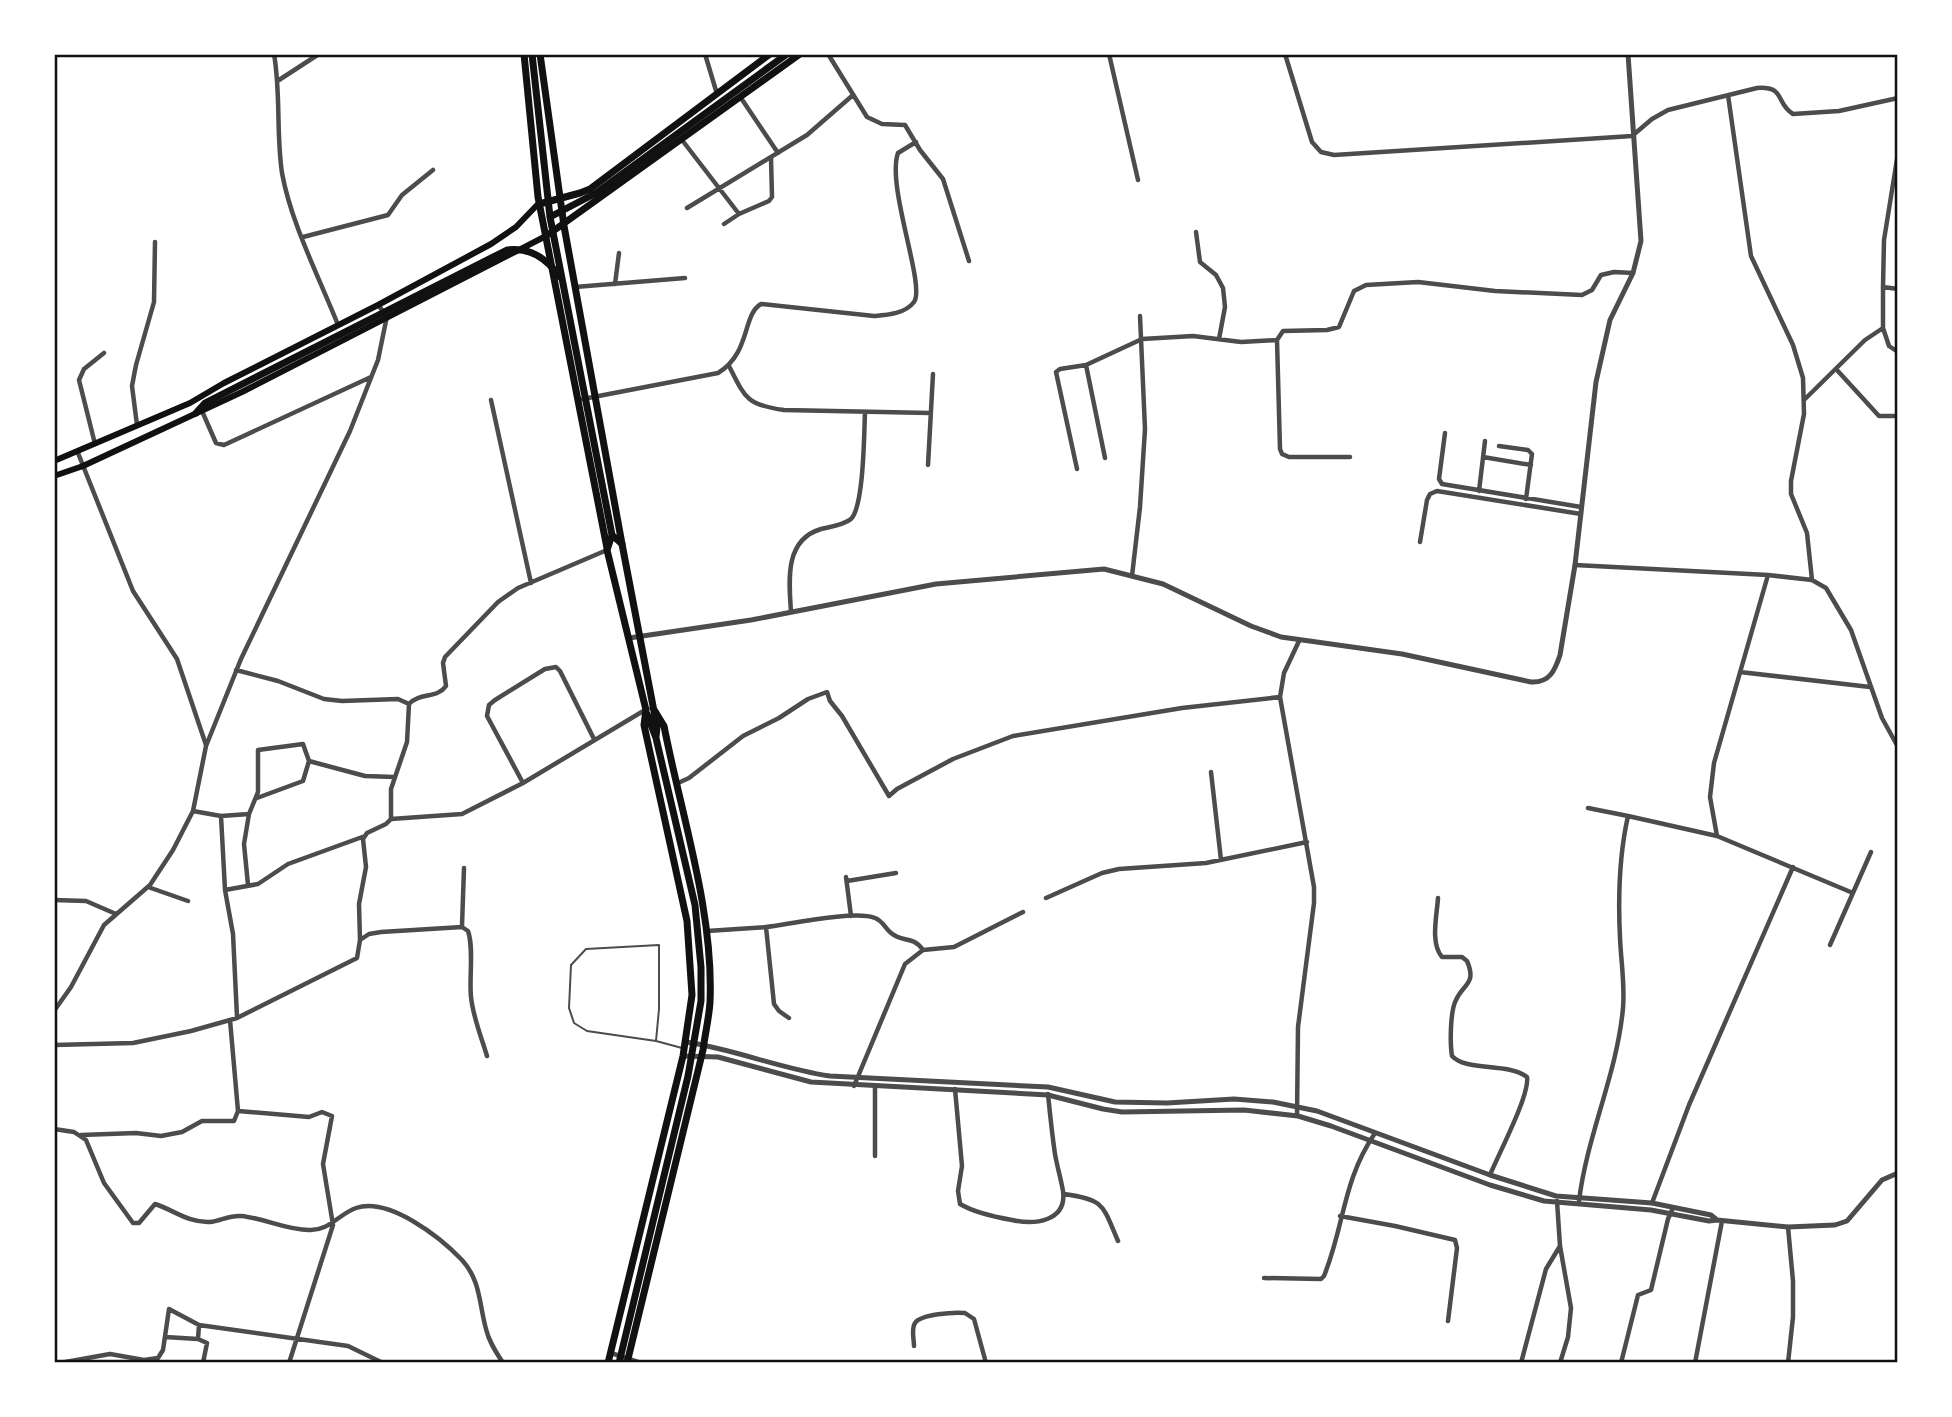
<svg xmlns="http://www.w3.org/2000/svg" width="1952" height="1417" font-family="'Fira Sans',sans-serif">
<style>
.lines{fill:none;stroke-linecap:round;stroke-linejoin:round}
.service{stroke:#4c4c4c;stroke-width:2}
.minor{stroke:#4c4c4c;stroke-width:4.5}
.tertiary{stroke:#4c4c4c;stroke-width:5}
.secondary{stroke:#111;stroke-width:6}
.primary{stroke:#111;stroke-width:7}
.trunk{stroke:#111;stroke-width:7}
.neatline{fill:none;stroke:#111;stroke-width:2.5}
</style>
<rect width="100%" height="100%" fill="#fff"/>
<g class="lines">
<!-- service -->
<path class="service" d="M656,1041L659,1009V945L586,949L571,965L569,1008L574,1023L587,1031L656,1041L682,1048"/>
<!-- minor -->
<path class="minor" d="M274,54C281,94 276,133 282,173C291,223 319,277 338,325
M705,54L717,94
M828,54L867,117L882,124L905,125L920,150L943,179L969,261
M1109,54L1138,180
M1285,54L1312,142L1321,152L1334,155L1632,136L1652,119L1668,110L1757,88C1786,86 1775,103 1793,114L1839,111L1898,98
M279,80L319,54
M1728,95L1751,256L1793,345L1803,378L1804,414L1791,481V494L1807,533L1812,580
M741,98L778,153
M682,140L739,214
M1898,153L1884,240L1883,287L1898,289
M687,208L807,135L853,95
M724,224L739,214L769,201L772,197L771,158
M1196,232L1200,262L1216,275L1223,288L1225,307L1219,339
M303,237L388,215L402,195L433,170
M615,284L619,253
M575,287L685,278
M1883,287V328L1889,346L1898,352
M1277,340L1283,331L1327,330L1339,327L1354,291L1366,285L1418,282L1495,291L1582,295L1592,290L1601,275L1614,272L1633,273
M729,366C745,398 747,405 784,410L930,413
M1836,369L1879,416H1898
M583,399L718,373C751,353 742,315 761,304L874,316C887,315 905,314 914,302C926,286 886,186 898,153L916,142
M1805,399L1865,340L1883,328
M491,400L531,583
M202,411L216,443L224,445L371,377
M137,425L132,386L136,365L154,302L155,242
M1445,433L1439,479L1442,484L1581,507
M95,444L79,380L84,369L104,353
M1499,446L1528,450L1532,454L1526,499
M78,453L133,591L177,659L206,745
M1483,457L1531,465
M1105,458L1086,365L1142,339L1193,336L1241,342L1277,340L1280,449L1282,454L1289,457H1350
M928,465L933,374
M1077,469L1056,372L1060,369L1086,365
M1479,491L1485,441
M1420,542L1427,500L1430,494L1437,491L1581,514
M1575,565L1768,575L1812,580L1826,588L1851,630L1882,718L1898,747
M1768,575L1714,763L1710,797L1717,836L1853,893
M1132,576L1140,507L1145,429L1140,316
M791,612C789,581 784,540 821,529C829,527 844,525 851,519C864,506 864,433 865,413
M236,670L278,681L324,699L342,701L398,699L409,704
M1740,672L1870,687
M1211,772L1221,860
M523,783L487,716L489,705L495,700L545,669L556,667L560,671L594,739
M676,784L689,778L743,736L779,718L808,699L827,692L830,701L842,716L889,796L897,789L953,759L1013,736L1182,708L1280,697
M257,798L303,781L309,761L365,776L394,777
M1588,808L1628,816
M193,811L221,816L249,814
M221,816L225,890L233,934L237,1017
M391,819L462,814L523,783L645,710
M846,877L851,916
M847,881L896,873
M248,885L244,844L249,814L258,792V750L303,744L309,761
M148,887L188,901
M225,890L258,884L288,864L365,836
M1046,898L1102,873L1119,869L1206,863L1307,842
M1438,898C1437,915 1430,943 1442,957H1462L1467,961C1477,984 1463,984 1456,1000C1450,1011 1450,1044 1452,1056C1467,1072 1507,1062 1527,1077C1530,1095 1498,1155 1490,1175
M54,900L86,901L116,914
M462,926L464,868
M766,927C790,924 855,910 875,918C883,921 885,928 891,933C903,943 912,935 923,950
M707,931L766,927L774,1004L779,1011L789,1018
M360,940L369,934L381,932L462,927L468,931C474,948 469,978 471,997C473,1017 481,1036 487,1056
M1830,945L1871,852
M54,1011L71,987L104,925L150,885L173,850L193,811L206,746L241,659L350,431L378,360L387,316L378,305
M54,1045L133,1043L191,1031L237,1018L357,958L360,940L359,904L366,867L363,839L367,833L386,824L391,819V789L407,742L409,704C420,692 437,699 446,686L443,663L445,657L498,602L518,588L607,550
M854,1086L905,964L923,950L954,947L1023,912
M875,1086V1156
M955,1089L962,1166L958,1191L960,1204C975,1213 995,1217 1012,1220C1034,1225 1067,1222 1063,1191C1061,1179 1057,1166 1055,1154C1052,1134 1050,1114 1048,1094
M238,1111L309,1117L322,1112L332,1116L323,1164L333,1225L289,1363
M1297,1116L1298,1027L1314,903V887L1280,697L1284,673L1299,641
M54,1129L74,1132L86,1140L104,1183L133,1223H139L155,1204C174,1210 188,1223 210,1222C220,1221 230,1215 241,1216C264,1218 286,1230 309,1230C329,1231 339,1214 356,1208C389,1197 440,1237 462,1260C481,1281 479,1304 486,1329C489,1342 496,1352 503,1363
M81,1135L136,1133L161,1136L182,1132L202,1121H234L238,1111L230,1020
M1064,1194C1105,1200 1102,1204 1118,1241
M1557,1201L1560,1246L1571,1308L1568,1337L1560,1363
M1579,1201C1587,1135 1617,1074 1623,1008C1625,985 1621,961 1620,938C1618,898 1619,856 1628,816L1717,836
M1652,1203L1689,1105L1793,867
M1340,1216L1395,1226L1455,1240L1457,1248L1448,1321
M1264,1278L1321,1279L1324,1276C1345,1224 1342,1182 1375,1133
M165,1337L198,1339L199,1325
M198,1339L207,1343L203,1363
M914,1346C914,1339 911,1329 915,1323C921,1314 954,1312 965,1313L974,1319L986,1363
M611,1353L641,1363
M60,1363L110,1354L144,1360L158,1358L163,1350L169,1309L199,1325L348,1346L383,1363
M1521,1363L1546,1269L1560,1246
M1621,1363L1638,1295L1651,1290L1668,1219L1673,1208
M1695,1363L1722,1221
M1788,1363L1793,1317V1281L1788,1227"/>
<!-- tertiary -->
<path class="tertiary" d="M629,638L751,620L936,584L1104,569L1163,584L1251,626L1281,637L1402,654L1531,682C1550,683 1555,670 1560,655L1575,565L1596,382L1610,320L1633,273L1641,241L1628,54
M686,1042C734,1049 781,1069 830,1076L1048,1087L1115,1102L1167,1103L1234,1099L1273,1102L1317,1111L1490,1175L1556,1196L1652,1203L1711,1215L1717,1220
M683,1056L718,1057L811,1082L1048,1095L1103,1109L1122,1112L1244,1110L1298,1116L1331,1126L1490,1185L1544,1201L1651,1210L1709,1221L1717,1220L1788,1227L1835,1225L1847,1221L1882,1180L1898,1173"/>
<!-- secondary -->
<path class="secondary" d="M54,461L190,403L224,383L378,305L491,244L516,227L539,203
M54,476L83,466L242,392L546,236"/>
<!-- primary -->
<path class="primary" d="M524,54L538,197L607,548
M540,54L564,226L622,544
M543,203L580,193L590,189L770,54
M549,234L800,54"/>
<!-- trunk -->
<path class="trunk" d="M532,54L550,217L612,535L607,550L646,710L644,725L687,921L692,995L683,1056L608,1363
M550,217L596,193L787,54
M196,413L205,403L507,250C530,247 546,258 560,277
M612,535L622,544L657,727L656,737
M619,1363L688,1076L701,1001V967L695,905L656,738L647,714
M627,1363L703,1050C705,1034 709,1018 710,1002C714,912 681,814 664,726L653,708"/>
</g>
<!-- border -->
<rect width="1952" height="1417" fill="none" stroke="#ffffff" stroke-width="112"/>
<rect x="56" y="56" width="1840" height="1305" class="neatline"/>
</svg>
